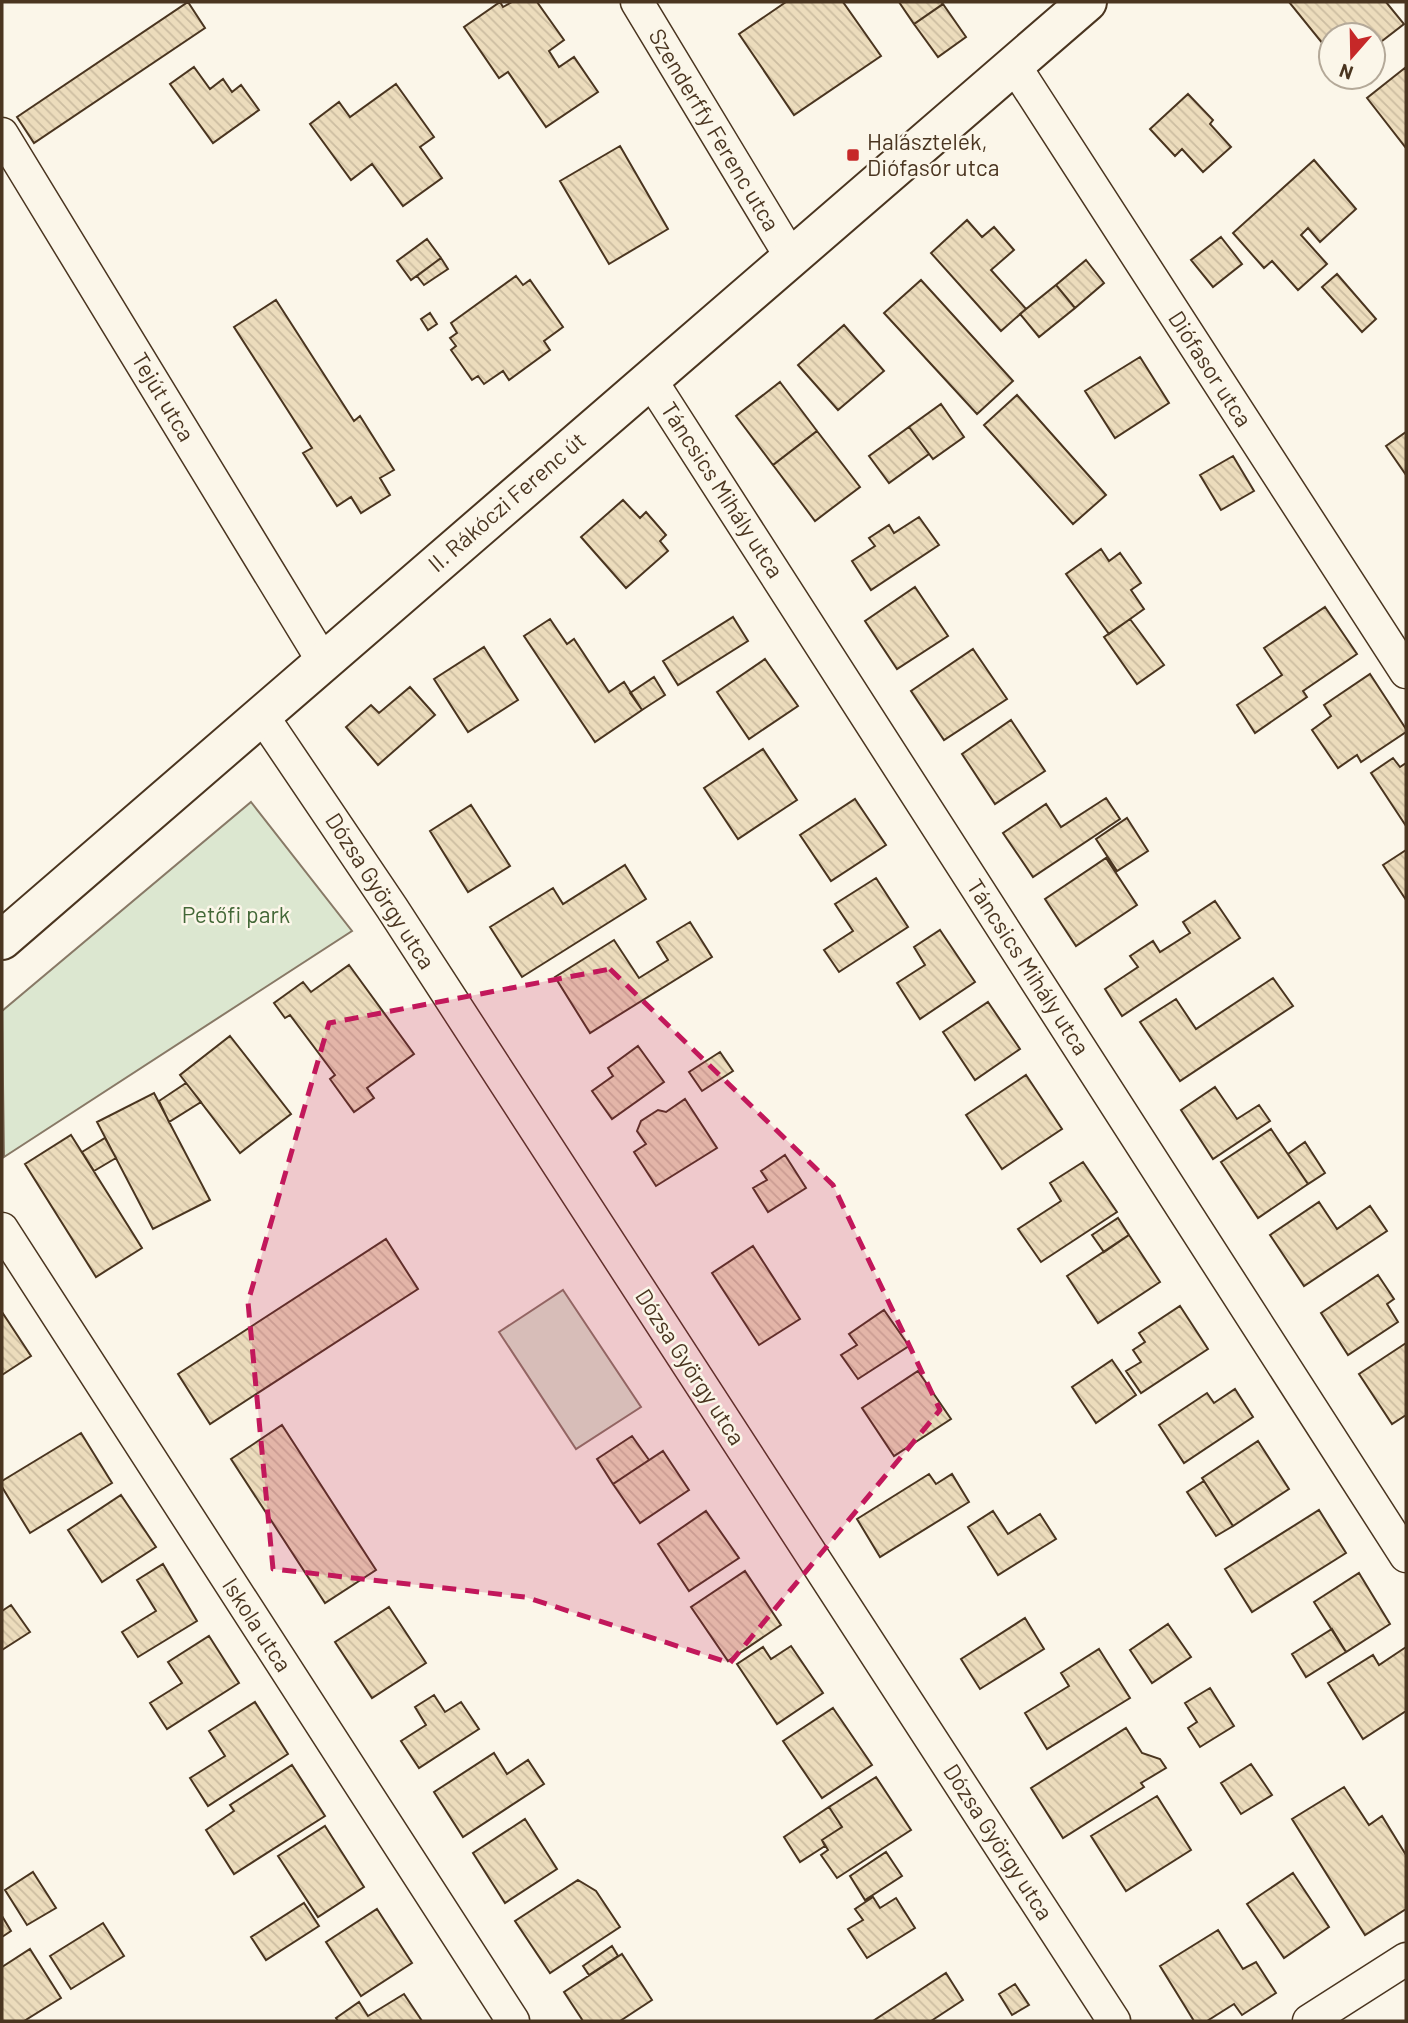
<svg xmlns="http://www.w3.org/2000/svg" width="1408" height="2023" font-family="Barlow,sans-serif">
<style>
.green{fill:#dce7d0;stroke:#887966;stroke-width:2}
.building{fill:url(#building-back-hatch);stroke:#4a3520;stroke-width:2}
.lines{fill:none;stroke-linecap:round;stroke-linejoin:round}
.minor-casing{stroke:#4a3520;stroke-width:35}
.secondary-casing{stroke:#4a3520;stroke-width:42}
.minor{stroke:#fbf6e9;stroke-width:32}
.secondary{stroke:#fbf6e9;stroke-width:38}
.marked{fill:#c2185b;fill-opacity:0.2;stroke:#c2185b;stroke-width:5;stroke-dasharray:14 9;stroke-linejoin:round}
.poi-dot{fill:#c62828;stroke:#fbf6e9;stroke-width:2.5}
.labels{text-anchor:middle;stroke-width:5;stroke-linejoin:round;paint-order:stroke}
.street-label{font-size:23px;fill:#4a3520;stroke:#fbf6e9}
.poi-label{font-size:23px;fill:#4a3520;stroke:#fbf6e9;text-anchor:start}
.park-label{font-size:23px;fill:#436837;stroke:#fbf6e9}
</style>
<defs>
<pattern id="building-back-hatch" width="6" height="6" patternUnits="userSpaceOnUse" patternTransform="scale(1.75)"><rect width="6" height="6" fill="#ecdcbc"/><path d="M-1 5l2 2M0 0l6 6M5-1l2 2" fill="none" stroke="#ccbda1"/></pattern>
</defs>
<rect width="100%" height="100%" fill="#fbf6e9"/>
<!-- green -->
<path class="green" d="M251,802L352,931L4,1157L2,1011Z
M563,1290L641,1407L576,1449L499,1332Z"/>
<!-- building -->
<path class="building" d="M188,2L205,28L34,143L17,117Z
M500,2L503,7L512,2H537L564,40L549,51L559,67L574,57L598,92L546,127L508,72L499,78L464,27Z
M786,2H843L881,56L794,115L739,34Z
M899,2H941L943,4L914,24Z
M1289,2H1386L1404,24L1373,48V35H1331V54Z
M943,4L966,37L938,57L914,24Z
M194,67L210,89L223,79L232,92L241,85L259,110L213,143L170,84Z
M1406,67V148L1367,98Z
M396,84L434,137L420,147L442,178L403,206L372,164L351,180L310,124L339,102L350,117Z
M1188,94L1213,120L1210,124L1231,147L1203,172L1182,149L1175,156L1150,129Z
M620,146L668,229L609,264L560,181Z
M1314,160L1356,209L1320,242L1308,228L1301,235L1327,264L1298,290L1272,261L1264,268L1233,233Z
M967,220L982,237L994,227L1014,250L991,270L1026,309L1001,331L931,253Z
M1221,237L1242,264L1213,287L1191,260Z
M427,239L441,258L411,280L397,261Z
M441,258L448,269L424,285L417,276Z
M1086,260L1104,283L1075,308L1056,285Z
M1337,274L1376,319L1362,332L1322,287Z
M516,276L523,285L530,280L563,327L544,341L550,350L509,380L503,371L484,384L478,376L472,380L451,350L456,346L450,338L457,333L451,323Z
M921,280L1013,381L977,414L884,313Z
M1056,285L1075,308L1039,337L1020,314Z
M276,300L354,421L360,416L394,470L380,478L390,495L361,513L351,497L337,506L303,453L312,448L234,327Z
M430,313L437,324L428,330L421,319Z
M844,325L884,371L838,410L798,365Z
M1140,357L1169,403L1115,438L1085,391Z
M780,382L817,431L773,465L736,416Z
M1017,395L1106,495L1073,524L984,425Z
M941,404L964,437L933,459L909,427Z
M909,427L929,454L889,483L869,456Z
M817,431L860,487L815,521L773,465Z
M1406,432V475L1386,446Z
M1233,456L1254,491L1221,510L1200,475Z
M623,500L640,518L646,512L666,535L660,541L668,551L626,588L581,537Z
M919,517L939,545L871,590L852,561L875,546L869,538L889,525L894,533Z
M1101,549L1109,561L1120,553L1141,583L1131,590L1144,609L1109,634L1066,574Z
M915,587L948,636L897,669L865,621Z
M1325,607L1357,654L1303,691L1307,697L1255,733L1237,705L1282,675L1264,648Z
M733,617L748,641L678,685L663,661Z
M550,619L567,644L574,639L609,692L624,682L642,710L595,742L524,636Z
M1130,619L1164,665L1137,684L1104,637Z
M484,647L518,700L468,732L434,679Z
M973,649L1007,699L944,740L911,691Z
M765,659L798,706L749,739L717,692Z
M1370,674L1406,729V732L1361,762L1357,755L1338,768L1312,730L1331,716L1324,705Z
M654,677L665,695L642,710L630,693Z
M410,687L435,715L378,765L346,727L371,705L379,713Z
M1011,720L1045,771L995,804L962,754Z
M763,749L797,800L738,839L704,788Z
M1393,758L1400,767L1406,763V826L1371,773Z
M1106,798L1120,819L1033,877L1003,833L1046,804L1061,827Z
M855,799L886,845L831,881L800,835Z
M471,805L510,866L468,892L430,831Z
M1127,818L1148,851L1117,871L1096,839Z
M1406,850V900L1383,865Z
M1106,858L1137,905L1076,946L1045,899Z
M625,865L646,899L522,977L490,927L553,888L563,904Z
M876,878L908,927L839,972L824,950L853,931L835,904Z
M1215,901L1240,938L1122,1016L1105,989L1138,967L1130,956L1153,941L1160,952L1190,933L1183,922Z
M690,922L712,957L590,1033L555,977L614,940L639,978L668,960L657,942Z
M940,930L975,982L920,1019L897,983L925,965L914,947Z
M349,965L414,1054L367,1088L374,1098L354,1112L330,1079L335,1075L290,1015L285,1018L274,1003L303,982L311,992Z
M1273,978L1293,1006L1180,1081L1140,1022L1176,999L1196,1029Z
M988,1002L1020,1049L975,1080L943,1032Z
M230,1036L291,1114L240,1153L180,1075Z
M638,1046L664,1082L612,1119L592,1091L613,1076L608,1068Z
M720,1052L733,1071L702,1091L689,1072Z
M1026,1075L1062,1129L1002,1169L966,1115Z
M186,1083L201,1102L169,1122L159,1101Z
M1215,1087L1237,1119L1259,1105L1270,1121L1213,1159L1181,1110Z
M154,1093L210,1200L153,1229L97,1122Z
M685,1099L717,1148L656,1186L634,1152L646,1144L637,1131L641,1121L658,1110L666,1112Z
M1271,1129L1308,1184L1258,1218L1221,1162Z
M71,1135L142,1248L96,1277L25,1164Z
M105,1138L116,1158L94,1171L82,1152Z
M1305,1142L1325,1173L1308,1184L1288,1154Z
M785,1155L806,1188L768,1212L753,1188L767,1180L761,1171Z
M1083,1162L1117,1212L1041,1262L1018,1229L1061,1201L1050,1183Z
M1319,1202L1337,1229L1370,1206L1387,1231L1304,1286L1270,1235Z
M1118,1218L1129,1235L1104,1252L1092,1235Z
M1129,1235L1160,1282L1098,1323L1067,1276Z
M386,1239L418,1289L210,1424L178,1374Z
M753,1246L800,1319L759,1345L712,1273Z
M1378,1275L1394,1299L1387,1304L1398,1322L1348,1355L1321,1313Z
M1180,1306L1208,1349L1141,1393L1126,1371L1141,1362L1133,1350L1145,1342L1139,1333Z
M884,1310L909,1346L858,1379L841,1355L857,1345L849,1334Z
M2,1312L31,1356L2,1375Z
M1406,1343V1415L1392,1424L1359,1374Z
M1112,1360L1136,1395L1096,1423L1072,1387Z
M918,1371L951,1419L894,1456L862,1408Z
M1235,1389L1253,1417L1184,1463L1159,1425L1207,1393L1214,1403Z
M282,1425L376,1570L325,1603L231,1459Z
M81,1433L112,1483L30,1533L2,1487V1481Z
M632,1436L649,1460L613,1484L597,1459Z
M1258,1441L1289,1489L1233,1526L1202,1478Z
M663,1451L689,1490L640,1523L613,1484Z
M929,1474L936,1484L952,1474L969,1502L880,1557L857,1519Z
M1204,1481L1233,1526L1216,1536L1187,1492Z
M121,1495L156,1547L102,1582L68,1530Z
M1319,1510L1346,1553L1252,1612L1225,1569Z
M706,1511L739,1558L689,1591L658,1544Z
M993,1511L1008,1534L1040,1514L1056,1539L998,1575L968,1527Z
M163,1564L197,1621L138,1657L122,1632L156,1611L137,1580Z
M745,1571L781,1625L728,1661L691,1607Z
M1359,1573L1390,1624L1346,1652L1314,1602Z
M11,1605L30,1632L2,1650V1611Z
M389,1607L426,1663L372,1698L335,1642Z
M1025,1618L1044,1649L980,1689L961,1659Z
M1168,1624L1191,1657L1152,1683L1130,1650Z
M1332,1629L1346,1652L1306,1677L1292,1654Z
M209,1636L239,1683L167,1729L150,1703L182,1683L168,1662Z
M791,1646L823,1693L777,1724L737,1664L763,1647L771,1659Z
M1406,1647V1711L1363,1739L1328,1683L1373,1655L1379,1665Z
M1099,1649L1130,1698L1047,1749L1025,1713L1069,1686L1061,1673Z
M1210,1688L1234,1726L1200,1747L1188,1728L1197,1722L1185,1703Z
M434,1695L445,1712L461,1702L479,1729L419,1768L401,1741L426,1725L415,1707Z
M255,1702L288,1754L208,1806L190,1778L225,1756L209,1731Z
M833,1708L872,1765L822,1798L783,1741Z
M1126,1728L1142,1753L1160,1759L1166,1768L1141,1783L1144,1787L1063,1838L1031,1788Z
M494,1753L507,1774L528,1760L544,1784L463,1837L434,1792Z
M1251,1764L1272,1795L1241,1814L1221,1783Z
M292,1765L325,1816L234,1874L206,1830L234,1811L230,1805Z
M876,1777L911,1830L837,1878L821,1855L828,1850L822,1840L842,1827L829,1807Z
M1344,1787L1369,1825L1382,1816L1406,1855V1909L1365,1935L1292,1819Z
M1157,1796L1191,1850L1126,1891L1091,1836Z
M829,1807L842,1827L822,1840L825,1846L800,1862L784,1837Z
M525,1819L557,1869L505,1903L473,1853Z
M325,1826L364,1887L318,1917L278,1856Z
M886,1852L902,1876L865,1900L850,1876Z
M33,1872L56,1908L27,1925L5,1890Z
M1293,1873L1329,1927L1284,1958L1247,1904Z
M578,1880L596,1891L620,1927L550,1973L515,1921Z
M873,1897L880,1908L896,1898L915,1928L867,1958L848,1929L863,1920L855,1909Z
M304,1903L319,1926L266,1960L251,1937Z
M377,1909L412,1963L361,1996L326,1942Z
M2,1916L11,1931L2,1937Z
M103,1923L124,1956L71,1989L50,1956Z
M1218,1930L1243,1969L1256,1962L1276,1993L1242,2015L1234,2004L1207,2021H1194L1160,1966Z
M612,1946L618,1956L589,1975L583,1966Z
M30,1949L61,1998L24,2021H2V1967Z
M622,1954L652,2000L620,2021H583L564,1992Z
M946,1973L963,2000L931,2021H873Z
M1015,1984L1029,2005L1012,2015L999,1994Z
M404,1994L422,2021H338L336,2018L359,2002L368,2016Z"/>
<g class="lines">
<!-- minor casing -->
<g class="minor-casing">
<path id="minor" d="M637,2L791,257
M1014,65L1406,672
M2,134L323,661
M650,379L1406,1556
M261,714L392,908L1114,2021
M2,1229L513,2021
M1309,2021L1406,1959"/>
</g>
<!-- secondary casing -->
<g class="secondary-casing">
<path id="secondary" d="M2,940L1087,2"/>
</g>
<!-- minor -->
<use href="#minor" class="minor"/>
<!-- secondary -->
<use href="#secondary" class="secondary"/>
</g>
<!-- marked area -->
<path class="marked" d="M610,969L833,1185L940,1410L730,1663L525,1597L273,1569L248,1302L329,1023Z"/>
<!-- markers -->
<rect class="poi-dot" x="846" y="148" width="14" height="14" rx="3.5"/>
<g class="labels">
<!-- street labels -->
<g class="street-label">
<text transform="translate(714 130) rotate(59)" y="8">Szenderffy Ferenc utca</text>
<text transform="translate(1210 369) rotate(57)" y="8">Diófasor utca</text>
<text transform="translate(163 397) rotate(59)" y="8">Tejút utca</text>
<text transform="translate(722 490) rotate(57)" y="8">Táncsics Mihály utca</text>
<text transform="translate(507 502) rotate(-41)" y="8">II. Rákóczi Ferenc út</text>
<text transform="translate(380 891) rotate(57)" y="8">Dózsa György utca</text>
<text transform="translate(1028 967) rotate(57)" y="8">Táncsics Mihály utca</text>
<text transform="translate(690 1367) rotate(57)" y="8">Dózsa György utca</text>
<text transform="translate(257 1625) rotate(57)" y="8">Iskola utca</text>
<text transform="translate(998 1842) rotate(57)" y="8">Dózsa György utca</text>
</g>
<!-- poi labels -->
<g class="poi-label">
<text x="867" y="150">Halásztelek,<tspan x="867" dy="26">Diófasor utca</tspan></text>
</g>
<!-- park labels -->
<g class="park-label">
<text x="236" y="923">Petőfi park</text>
</g>
</g>
<!-- border -->
<rect width="1408" height="2023" fill="none" stroke="#4a3520" stroke-width="7"/>
<!-- north arrow -->
<g transform="translate(1352 56) rotate(200)"><circle r="33" fill="#fbf6e9" stroke="#b4a999" stroke-width="2"/>
<path d="M0-5L12 26L0 18L-12 26Z" fill="#c62828"/>
<text y="-10" font-size="19" font-weight="bold" text-anchor="middle" fill="#4a3520">N</text>
</g>
</svg>
